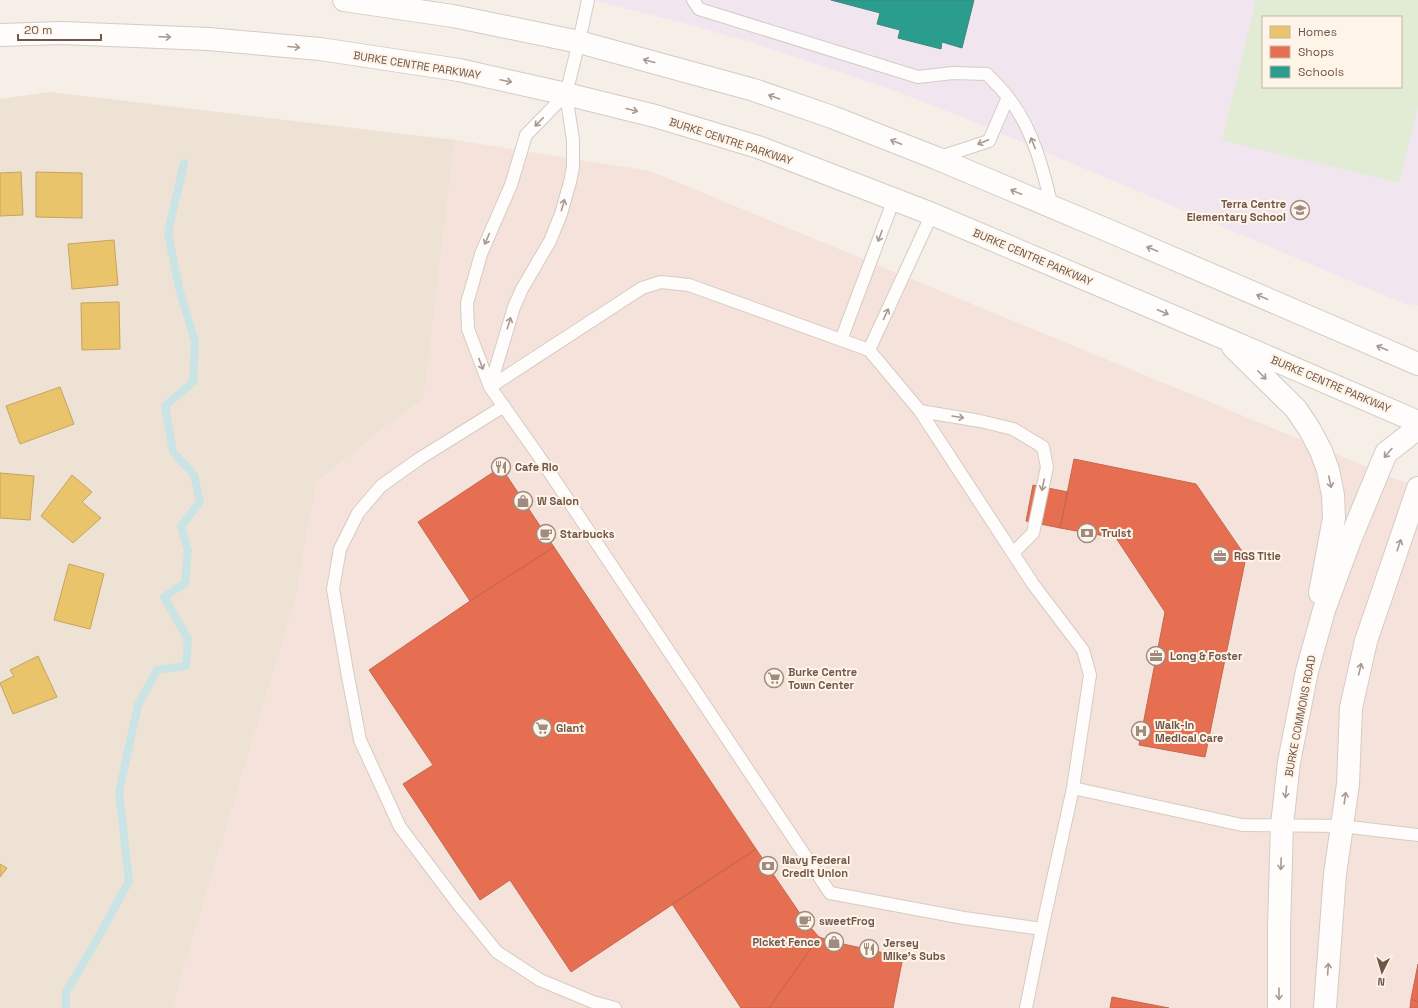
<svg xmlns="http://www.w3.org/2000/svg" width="1418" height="1008" font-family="'Space Grotesk',sans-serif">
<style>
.residential{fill:#eee2d5}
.commercial{fill:#f5e3db}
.education{fill:#f1e6f0;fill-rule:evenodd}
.green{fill:#e2ebd3;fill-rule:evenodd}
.homes{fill:#e9c46a;stroke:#c5a360}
.shops{fill:#e76f51;stroke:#c4684f}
.schools{fill:#2a9d8f;stroke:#3f887a}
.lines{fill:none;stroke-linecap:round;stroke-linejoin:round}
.stream{stroke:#cae3e4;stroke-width:8}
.lane-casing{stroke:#d3ccc5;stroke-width:14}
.secondary-casing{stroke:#d4cbc4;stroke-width:24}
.lane{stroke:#fefdfc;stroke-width:12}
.secondary{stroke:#fefdfc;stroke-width:22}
.oneway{stroke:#a99991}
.labels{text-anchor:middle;stroke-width:4;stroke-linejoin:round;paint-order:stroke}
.street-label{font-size:11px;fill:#71564a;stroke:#fef4e7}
.poi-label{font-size:11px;font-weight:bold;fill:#71564a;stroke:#fef4e7;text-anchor:start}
</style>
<rect width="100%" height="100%" fill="#f5efe8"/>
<!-- residential -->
<path class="residential" d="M50,92L455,140L424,399L382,430L317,482L295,602L172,1008H0V99Z"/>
<!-- commercial -->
<path class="commercial" d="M455,140L650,171L1418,488V1008H172L295,602L317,482L382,430L424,399Z"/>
<!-- education -->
<path class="education" d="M592,0H1418V305L1405,304L967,119L898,92L756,44L683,23ZM1263,17H1401V87H1263Z"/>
<!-- green -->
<path class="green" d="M1256,0H1418V107L1399,183L1222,140ZM1263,17H1401V87H1263Z"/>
<!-- homes -->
<path class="homes" d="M21,172L23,215L0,216V173Z
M36,172L82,173V218L36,217Z
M114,240L118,285L72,289L68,244Z
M119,302L120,349L82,350L81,303Z
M60,387L74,424L20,444L6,406Z
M0,473L34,476L30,520L0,518Z
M72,475L92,492L82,502L101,518L73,543L41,516Z
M69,564L104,574L90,629L54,620Z
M38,656L57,697L13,714L0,683L14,676L10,670Z
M0,864L7,868L0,877Z"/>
<!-- shops -->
<path class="shops" d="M1074,459L1196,484L1246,557L1205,757L1139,745L1165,612L1116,538L1060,528Z
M501,467L554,547L470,601L418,522Z
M1033,485L1068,492L1060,528L1026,521Z
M554,547L756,849L571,972L510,880L480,900L403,784L433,765L369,670L470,601Z
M756,849L805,921L819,937L769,1008H741L672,904Z
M819,937L834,942L903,957L893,1008H769Z
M1418,964V1002L1411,999Z
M1112,997L1169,1008H1110Z
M1411,999L1418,1002V1008H1410Z"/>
<!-- schools -->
<path class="schools" d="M831,0H974L962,48L942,42L941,49L898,38L900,30L877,24L880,13Z"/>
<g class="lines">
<!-- stream -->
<path class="stream" d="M66,1008V992L94,945L129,881L119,792L138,705L157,670L186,666L188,639L164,597L185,583L188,551L181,526L200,502L194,475L173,452L165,406L193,382L195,342L179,288L168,233L184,163"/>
<!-- lane casing -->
<g class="lane-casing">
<path id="lane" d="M693,0L699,9L918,77L953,73L987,74C993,81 1001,88 1007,96C1033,128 1043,169 1052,207
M937,158L989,141L1008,97
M661,282L689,285L869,350L920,411L1033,584L1083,650L1090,675L1073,788L1042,929L964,918L830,893L536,452L490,387L642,288Z
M841,340L894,199
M869,350L932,214
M490,387L514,307L522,289L550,241L561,214L570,182L573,167V140L566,94L579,42L588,0
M490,387L468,329L467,303L474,279L481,254L511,185L526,135L566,94
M504,406L419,459L381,486L358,513L340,549L333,589L347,671L360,740L400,827L458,904L497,952L540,980L593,1002L615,1008
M920,411L980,421L1013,429L1043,447L1047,467L1033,533L1013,553
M1073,788L1242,825L1341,826L1418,835
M1026,1008L1042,929"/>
</g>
<!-- secondary casing -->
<g class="secondary-casing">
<path id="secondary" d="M344,0L453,16L579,42L754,90L832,117L936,158L1107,230L1418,364
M0,35L62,33L208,39L320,49L459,70L566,94L655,116L758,147L932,214L1224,338L1418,422
M1233,347L1296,409L1310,430L1321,451L1328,470L1333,495L1334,518L1320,593
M1279,1008V928L1282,825L1289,762L1307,671L1324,610L1350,540L1386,453L1418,428
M1325,1008L1335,874L1348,784L1351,708L1366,641L1418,488"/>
</g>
<!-- lane -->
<use href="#lane" class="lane"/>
<!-- secondary -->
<use href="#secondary" class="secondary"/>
</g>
<!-- one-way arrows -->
<defs><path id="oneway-shaft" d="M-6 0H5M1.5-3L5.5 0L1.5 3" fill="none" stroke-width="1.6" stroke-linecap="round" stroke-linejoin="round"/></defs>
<g class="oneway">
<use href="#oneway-shaft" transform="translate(165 37) rotate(2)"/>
<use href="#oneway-shaft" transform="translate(294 47) rotate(5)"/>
<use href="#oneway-shaft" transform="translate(649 61) rotate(-165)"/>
<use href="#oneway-shaft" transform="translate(506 81) rotate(12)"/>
<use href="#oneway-shaft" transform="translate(774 97) rotate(-160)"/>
<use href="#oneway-shaft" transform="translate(632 110) rotate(14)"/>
<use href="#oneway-shaft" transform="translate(539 122) rotate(134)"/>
<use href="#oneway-shaft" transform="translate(896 142) rotate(-159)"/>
<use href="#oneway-shaft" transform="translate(983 142) rotate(157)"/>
<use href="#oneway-shaft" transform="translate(1033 143) rotate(-112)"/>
<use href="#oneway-shaft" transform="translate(1016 192) rotate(-157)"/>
<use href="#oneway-shaft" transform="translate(563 205) rotate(-74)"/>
<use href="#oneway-shaft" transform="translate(880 236) rotate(111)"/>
<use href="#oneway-shaft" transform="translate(487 239) rotate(113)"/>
<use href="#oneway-shaft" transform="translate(1152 249) rotate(-157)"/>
<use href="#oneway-shaft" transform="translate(1262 297) rotate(-157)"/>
<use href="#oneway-shaft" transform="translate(1163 312) rotate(23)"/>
<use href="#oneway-shaft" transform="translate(886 314) rotate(-65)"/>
<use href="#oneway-shaft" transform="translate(509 323) rotate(-73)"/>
<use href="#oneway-shaft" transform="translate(1382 348) rotate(-157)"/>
<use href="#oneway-shaft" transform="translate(481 364) rotate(69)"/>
<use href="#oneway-shaft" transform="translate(1262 375) rotate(45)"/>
<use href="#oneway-shaft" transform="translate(958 417) rotate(9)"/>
<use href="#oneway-shaft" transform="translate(1388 453) rotate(131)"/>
<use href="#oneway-shaft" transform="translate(1330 482) rotate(78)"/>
<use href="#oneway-shaft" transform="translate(1043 485) rotate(102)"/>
<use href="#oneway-shaft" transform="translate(1399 545) rotate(-71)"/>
<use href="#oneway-shaft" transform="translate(1360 669) rotate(-77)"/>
<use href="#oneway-shaft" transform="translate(1286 792) rotate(96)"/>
<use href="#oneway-shaft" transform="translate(1345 798) rotate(-82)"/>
<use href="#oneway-shaft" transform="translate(1281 864) rotate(92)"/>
<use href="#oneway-shaft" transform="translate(1328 969) rotate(-86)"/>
<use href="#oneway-shaft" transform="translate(1279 994) rotate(90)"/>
</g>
<!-- icons -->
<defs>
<g id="school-ring" transform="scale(1)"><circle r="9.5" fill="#fef4e7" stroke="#9f8c81" stroke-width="1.5"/><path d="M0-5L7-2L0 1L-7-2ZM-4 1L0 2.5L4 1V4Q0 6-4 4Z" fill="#9f8c81"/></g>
<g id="restaurant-ring" transform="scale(1)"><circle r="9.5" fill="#fef4e7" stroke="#9f8c81" stroke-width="1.5"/><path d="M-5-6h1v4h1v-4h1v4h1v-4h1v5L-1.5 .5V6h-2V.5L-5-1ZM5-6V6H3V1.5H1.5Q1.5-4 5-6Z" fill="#9f8c81"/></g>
<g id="shop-ring" transform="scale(1)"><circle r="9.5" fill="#fef4e7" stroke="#9f8c81" stroke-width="1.5"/><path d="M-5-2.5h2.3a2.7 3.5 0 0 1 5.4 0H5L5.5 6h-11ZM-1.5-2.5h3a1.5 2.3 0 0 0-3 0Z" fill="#9f8c81"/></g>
<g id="bank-ring" transform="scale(1)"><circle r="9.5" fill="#fef4e7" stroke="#9f8c81" stroke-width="1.5"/><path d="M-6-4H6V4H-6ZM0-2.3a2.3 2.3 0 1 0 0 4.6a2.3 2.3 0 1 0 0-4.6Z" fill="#9f8c81"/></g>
<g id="cafe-ring" transform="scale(1)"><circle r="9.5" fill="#fef4e7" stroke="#9f8c81" stroke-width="1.5"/><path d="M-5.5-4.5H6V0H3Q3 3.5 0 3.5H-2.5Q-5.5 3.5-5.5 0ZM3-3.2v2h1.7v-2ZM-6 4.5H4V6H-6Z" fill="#9f8c81"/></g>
<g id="office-ring" transform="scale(1)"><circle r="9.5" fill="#fef4e7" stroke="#9f8c81" stroke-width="1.5"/><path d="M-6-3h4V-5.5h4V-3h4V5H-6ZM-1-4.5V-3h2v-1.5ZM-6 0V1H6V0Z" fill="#9f8c81"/></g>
<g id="supermarket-ring" transform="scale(1)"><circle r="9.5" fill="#fef4e7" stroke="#9f8c81" stroke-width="1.5"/><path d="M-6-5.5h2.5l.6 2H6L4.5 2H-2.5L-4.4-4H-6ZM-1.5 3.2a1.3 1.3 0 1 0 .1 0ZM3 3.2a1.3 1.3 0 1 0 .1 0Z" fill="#9f8c81"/></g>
<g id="hospital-ring" transform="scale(1)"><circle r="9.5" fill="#fef4e7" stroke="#9f8c81" stroke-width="1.5"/><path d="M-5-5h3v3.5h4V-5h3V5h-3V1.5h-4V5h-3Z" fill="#9f8c81"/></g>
</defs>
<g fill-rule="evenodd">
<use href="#school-ring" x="1300" y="210"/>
<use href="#restaurant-ring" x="501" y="467"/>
<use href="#shop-ring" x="523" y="501"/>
<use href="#bank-ring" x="1087" y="533"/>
<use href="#cafe-ring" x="546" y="534"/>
<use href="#office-ring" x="1220" y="556"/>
<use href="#office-ring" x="1156" y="656"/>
<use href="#supermarket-ring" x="774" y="678"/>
<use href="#supermarket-ring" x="542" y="728"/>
<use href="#hospital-ring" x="1141" y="731"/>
<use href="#bank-ring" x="768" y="866"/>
<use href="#cafe-ring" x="805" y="921"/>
<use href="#shop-ring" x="834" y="942"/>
<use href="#restaurant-ring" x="869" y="949"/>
</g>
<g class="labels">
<!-- street labels -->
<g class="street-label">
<text transform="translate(417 65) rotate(9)" y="4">BURKE CENTRE PARKWAY</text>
<text transform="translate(731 141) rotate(18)" y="4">BURKE CENTRE PARKWAY</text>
<text transform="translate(1033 257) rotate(23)" y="4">BURKE CENTRE PARKWAY</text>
<text transform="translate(1331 384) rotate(23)" y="4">BURKE CENTRE PARKWAY</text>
<text transform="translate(1300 716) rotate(-79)" y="4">BURKE COMMONS ROAD</text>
</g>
<!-- poi labels -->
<g class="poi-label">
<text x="1286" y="208" text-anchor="end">Terra Centre<tspan x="1286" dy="13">Elementary School</tspan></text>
<text x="515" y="471">Cafe Rio</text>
<text x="537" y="505">W Salon</text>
<text x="1101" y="537">Truist</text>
<text x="560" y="538">Starbucks</text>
<text x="1234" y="560">RGS Title</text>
<text x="1170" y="660">Long &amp; Foster</text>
<text x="788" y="676">Burke Centre<tspan x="788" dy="13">Town Center</tspan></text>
<text x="1155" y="729">Walk-in<tspan x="1155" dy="13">Medical Care</tspan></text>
<text x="556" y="732">Giant</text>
<text x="782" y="864">Navy Federal<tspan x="782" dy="13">Credit Union</tspan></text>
<text x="819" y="925">sweetFrog</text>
<text x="820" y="946" text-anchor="end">Picket Fence</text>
<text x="883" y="947">Jersey<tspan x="883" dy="13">Mike's Subs</tspan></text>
</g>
</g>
<!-- legend -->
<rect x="1262" y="16" width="140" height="72" fill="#fef4e7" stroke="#c6b5a8"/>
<rect x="1270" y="26" width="20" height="12" fill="#e9c46a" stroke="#c6b5a8"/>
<text x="1298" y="36" font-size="12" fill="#71564a">Homes</text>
<rect x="1270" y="46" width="20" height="12" fill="#e76f51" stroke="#c6b5a8"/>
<text x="1298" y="56" font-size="12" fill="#71564a">Shops</text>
<rect x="1270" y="66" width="20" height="12" fill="#2a9d8f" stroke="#c6b5a8"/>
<text x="1298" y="76" font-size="12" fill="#71564a">Schools</text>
<!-- north arrow -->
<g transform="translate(1382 972) rotate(185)" stroke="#fef4e7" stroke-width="3" paint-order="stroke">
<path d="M0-3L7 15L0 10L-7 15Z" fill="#71564a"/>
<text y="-6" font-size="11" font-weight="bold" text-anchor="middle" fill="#71564a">N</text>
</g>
<!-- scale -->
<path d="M18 34v6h83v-6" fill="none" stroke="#71564a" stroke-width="2"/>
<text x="24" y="34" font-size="12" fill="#71564a" stroke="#fef4e7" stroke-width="3" paint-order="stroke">20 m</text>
</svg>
